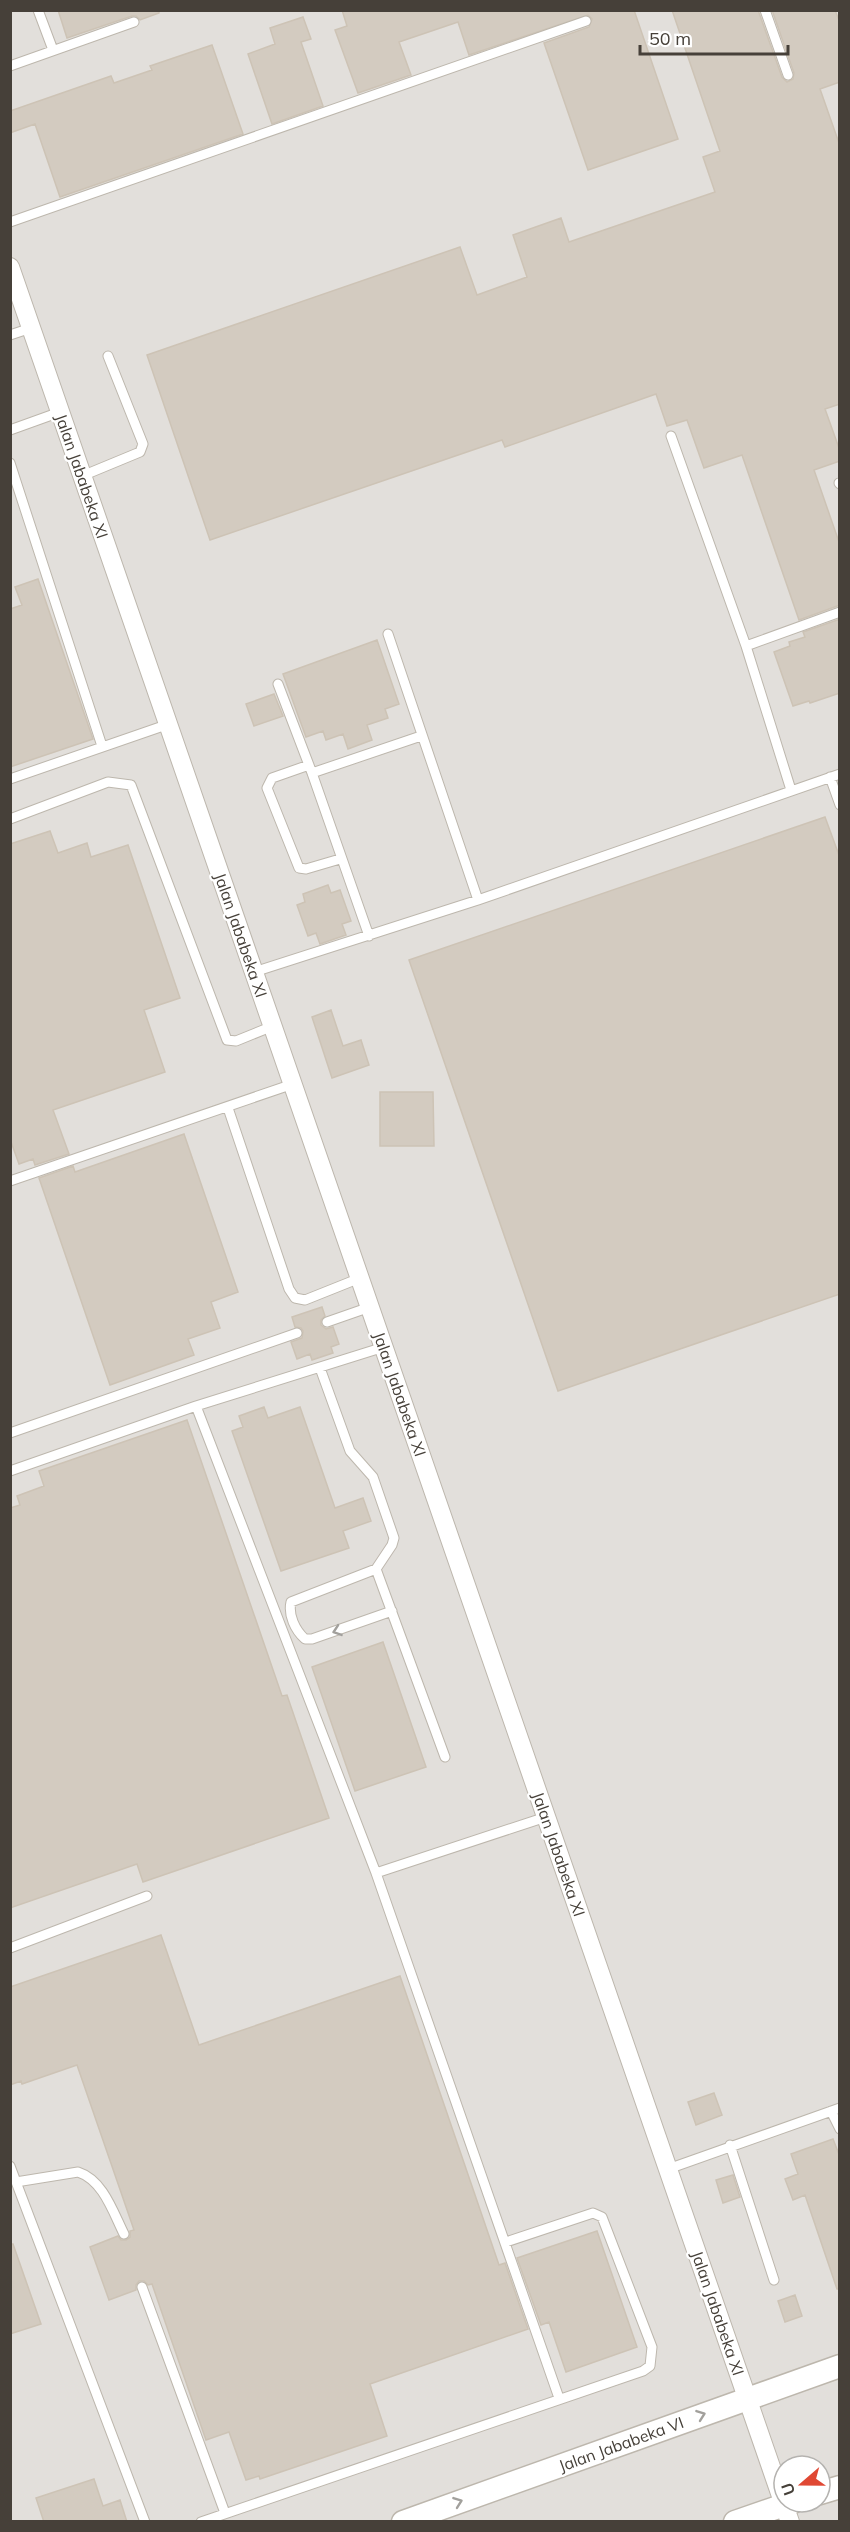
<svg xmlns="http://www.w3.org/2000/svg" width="850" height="2532" font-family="Mulish,sans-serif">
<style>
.industrial{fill:#e2dfdb;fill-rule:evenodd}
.building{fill:#d3cbc0;stroke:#cdc3b5;stroke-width:1.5}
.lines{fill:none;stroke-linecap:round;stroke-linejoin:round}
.service-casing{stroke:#bdb7ad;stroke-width:11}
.minor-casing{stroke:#bdb7ad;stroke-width:20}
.tertiary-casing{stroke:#bdb7ad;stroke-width:25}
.service{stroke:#fff;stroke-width:9}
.minor{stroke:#fff;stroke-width:18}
.tertiary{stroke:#fff;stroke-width:22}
.oneway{stroke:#a2a09c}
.labels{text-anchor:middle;stroke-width:4.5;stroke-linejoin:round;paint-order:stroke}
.street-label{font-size:16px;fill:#464039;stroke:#fff}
</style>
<rect width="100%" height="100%" fill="#f3f0ea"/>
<!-- industrial -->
<path class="industrial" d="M11,11H839V2521L11,2522ZM784,2466H820V2502H784Z"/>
<!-- building -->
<path class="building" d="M58,10H159V13L140,20L136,16H132L67,38Z
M342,10H634L678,139L588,170L544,43L589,27L592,19L588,15L469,55L458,22L399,42L411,75L358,93L335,30L347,26Z
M672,10H758L782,77L787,82L793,79L794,73L772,10H835L840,23V82L820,89L840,146V404L825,409L840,451V461L814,470L840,545V605L799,620L742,455L704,468L687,420L667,426L656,394L505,447L502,440L210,540L147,355L460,247L477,295L527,277L513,235L561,218L569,242L715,192L703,157L720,151Z
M303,17L311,39L301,42L323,106L272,124L248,54L275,44L270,28Z
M212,45L243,134L60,197L35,124L10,133V111L111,76L114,83L152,70L150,66Z
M38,579L93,739L10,767V609L22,605L15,587Z
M840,619V693L810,703L809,701L793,706L774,652L790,646L789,642L805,637L803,632Z
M377,640L399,704L385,709L388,718L367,725L372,740L348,749L343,734L326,740L323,731L306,737L283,674Z
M274,694L283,716L254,726L246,704Z
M825,817L840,858V1294L558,1391L409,960Z
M50,831L58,853L87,843L91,857L128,845L180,998L144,1010L165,1072L53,1110L69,1154L35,1165L33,1159L19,1164L10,1139V844Z
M328,885L331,893L340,890L351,921L342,924L346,935L320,944L316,933L308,936L297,905L305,902L303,894Z
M331,1010L343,1046L361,1040L369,1065L332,1078L312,1017Z
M380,1092H433L434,1146H380Z
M184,1134L238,1292L211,1302L220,1328L188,1339L194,1355L110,1385L39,1178L73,1166L75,1172Z
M322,1307L325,1316L321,1320V1325L326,1329L333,1327L339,1344L331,1347L333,1353L312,1360L310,1354L297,1359L291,1342L302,1338L303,1331L301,1328L295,1327L292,1317Z
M264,1407L268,1418L300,1407L335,1508L363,1498L371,1521L343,1531L349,1548L281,1571L232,1431L243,1427L239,1416Z
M187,1420L282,1696L287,1695L329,1818L143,1882L137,1864L10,1908V1508L20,1505L17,1496L44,1486L39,1471Z
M383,1642L426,1767L355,1791L312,1667Z
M161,1935L199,2045L400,1976L499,2265L505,2263L528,2329L370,2384L387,2436L260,2479L259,2476L246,2480L229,2432L206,2440L152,2284L148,2285L144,2281H139L136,2285V2290L109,2300L90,2247L118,2236L121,2240H126L130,2237V2231L134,2230L77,2065L22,2084L21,2081L10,2085V1987Z
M714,2093L722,2115L696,2125L688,2102Z
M833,2139L840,2157V2289H837L805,2195L793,2200L785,2179L798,2174L791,2154Z
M733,2175L740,2197L723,2203L716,2180Z
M597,2231L637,2347L566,2372L549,2322L541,2325L517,2258Z
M10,2244H13L41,2324L10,2334Z
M795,2295L802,2316L785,2322L778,2301Z
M94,2479L103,2506L120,2500L127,2522H44L36,2498Z"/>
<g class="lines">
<!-- service casing -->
<g class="service-casing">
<path id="service" d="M38,10L53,50
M765,10L788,75
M10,66L134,22
M10,222L586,21
M10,335L31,328
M10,430L60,412
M671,436L746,646L791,790
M10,463L102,746
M82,476L140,452L143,444L108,356
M839,483L840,484
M388,634L478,900
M746,646L840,612
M278,684L312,773L369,936
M309,765L272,778L267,788L299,868L306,869L340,859
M312,773L421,736
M830,777L840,805
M10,779L169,724
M10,819L108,782L131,785L227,1040L236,1041L273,1026
M254,972L478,900L840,774
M228,1108L289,1289L295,1298L305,1300L360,1278
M10,1181L293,1084
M327,1322L370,1307
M320,1368L350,1451L373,1477L394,1538L392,1545L376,1569L445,1757
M196,1406L376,1873L559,2398
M10,1433L297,1333
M10,1471L196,1406L384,1347
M376,1569L291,1602C288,1615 295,1630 305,1639H312L392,1611
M376,1873L546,1817
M10,1948L147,1896
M831,2111L840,2129
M730,2145L774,2280
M10,2166L145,2522
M668,2169L840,2108
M16,2182L78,2172C103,2180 113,2212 124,2234
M142,2287L225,2513
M201,2522L643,2371L650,2366L652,2347L602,2217L593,2213L506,2242"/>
</g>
<!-- minor casing -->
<g class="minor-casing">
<path id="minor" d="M10,267L790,2522"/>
</g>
<!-- tertiary casing -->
<g class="tertiary-casing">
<path id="tertiary" d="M820,2493L840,2487
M403,2522L840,2366
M735,2522L793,2502"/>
</g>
<!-- service -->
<use href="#service" class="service"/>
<!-- minor -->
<use href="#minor" class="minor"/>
<!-- tertiary -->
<use href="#tertiary" class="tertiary"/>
</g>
<!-- one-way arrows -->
<defs><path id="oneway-chevron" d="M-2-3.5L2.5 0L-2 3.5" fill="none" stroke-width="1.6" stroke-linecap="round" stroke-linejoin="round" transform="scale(1.5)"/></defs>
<g class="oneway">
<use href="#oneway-chevron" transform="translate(337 1631) rotate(161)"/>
<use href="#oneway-chevron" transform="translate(701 2415) rotate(-20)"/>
<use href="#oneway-chevron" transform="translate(458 2502) rotate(-20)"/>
</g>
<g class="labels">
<!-- street labels -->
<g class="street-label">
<text transform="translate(82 476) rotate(71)" y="6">Jalan Jababeka XI</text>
<text transform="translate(241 935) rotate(71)" y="6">Jalan Jababeka XI</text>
<text transform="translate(400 1394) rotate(71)" y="6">Jalan Jababeka XI</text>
<text transform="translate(559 1854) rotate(71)" y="6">Jalan Jababeka XI</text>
<text transform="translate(718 2313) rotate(71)" y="6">Jalan Jababeka XI</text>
<text transform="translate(621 2444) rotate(-20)" y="6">Jalan Jababeka VI</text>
</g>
</g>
<!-- border -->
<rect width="850" height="2532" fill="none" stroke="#464039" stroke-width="24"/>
<!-- north arrow -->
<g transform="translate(802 2484) rotate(250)"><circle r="28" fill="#ffffff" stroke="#b5b3b0" stroke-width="1.5"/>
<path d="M0-4.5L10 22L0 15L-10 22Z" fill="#e04834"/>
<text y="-9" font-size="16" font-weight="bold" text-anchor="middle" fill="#464039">U</text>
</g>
<!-- scale -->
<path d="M640 45v9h148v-9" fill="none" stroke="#464039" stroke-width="3"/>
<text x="649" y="45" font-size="18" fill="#464039" stroke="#ffffff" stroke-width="4.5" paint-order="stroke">50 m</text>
</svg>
